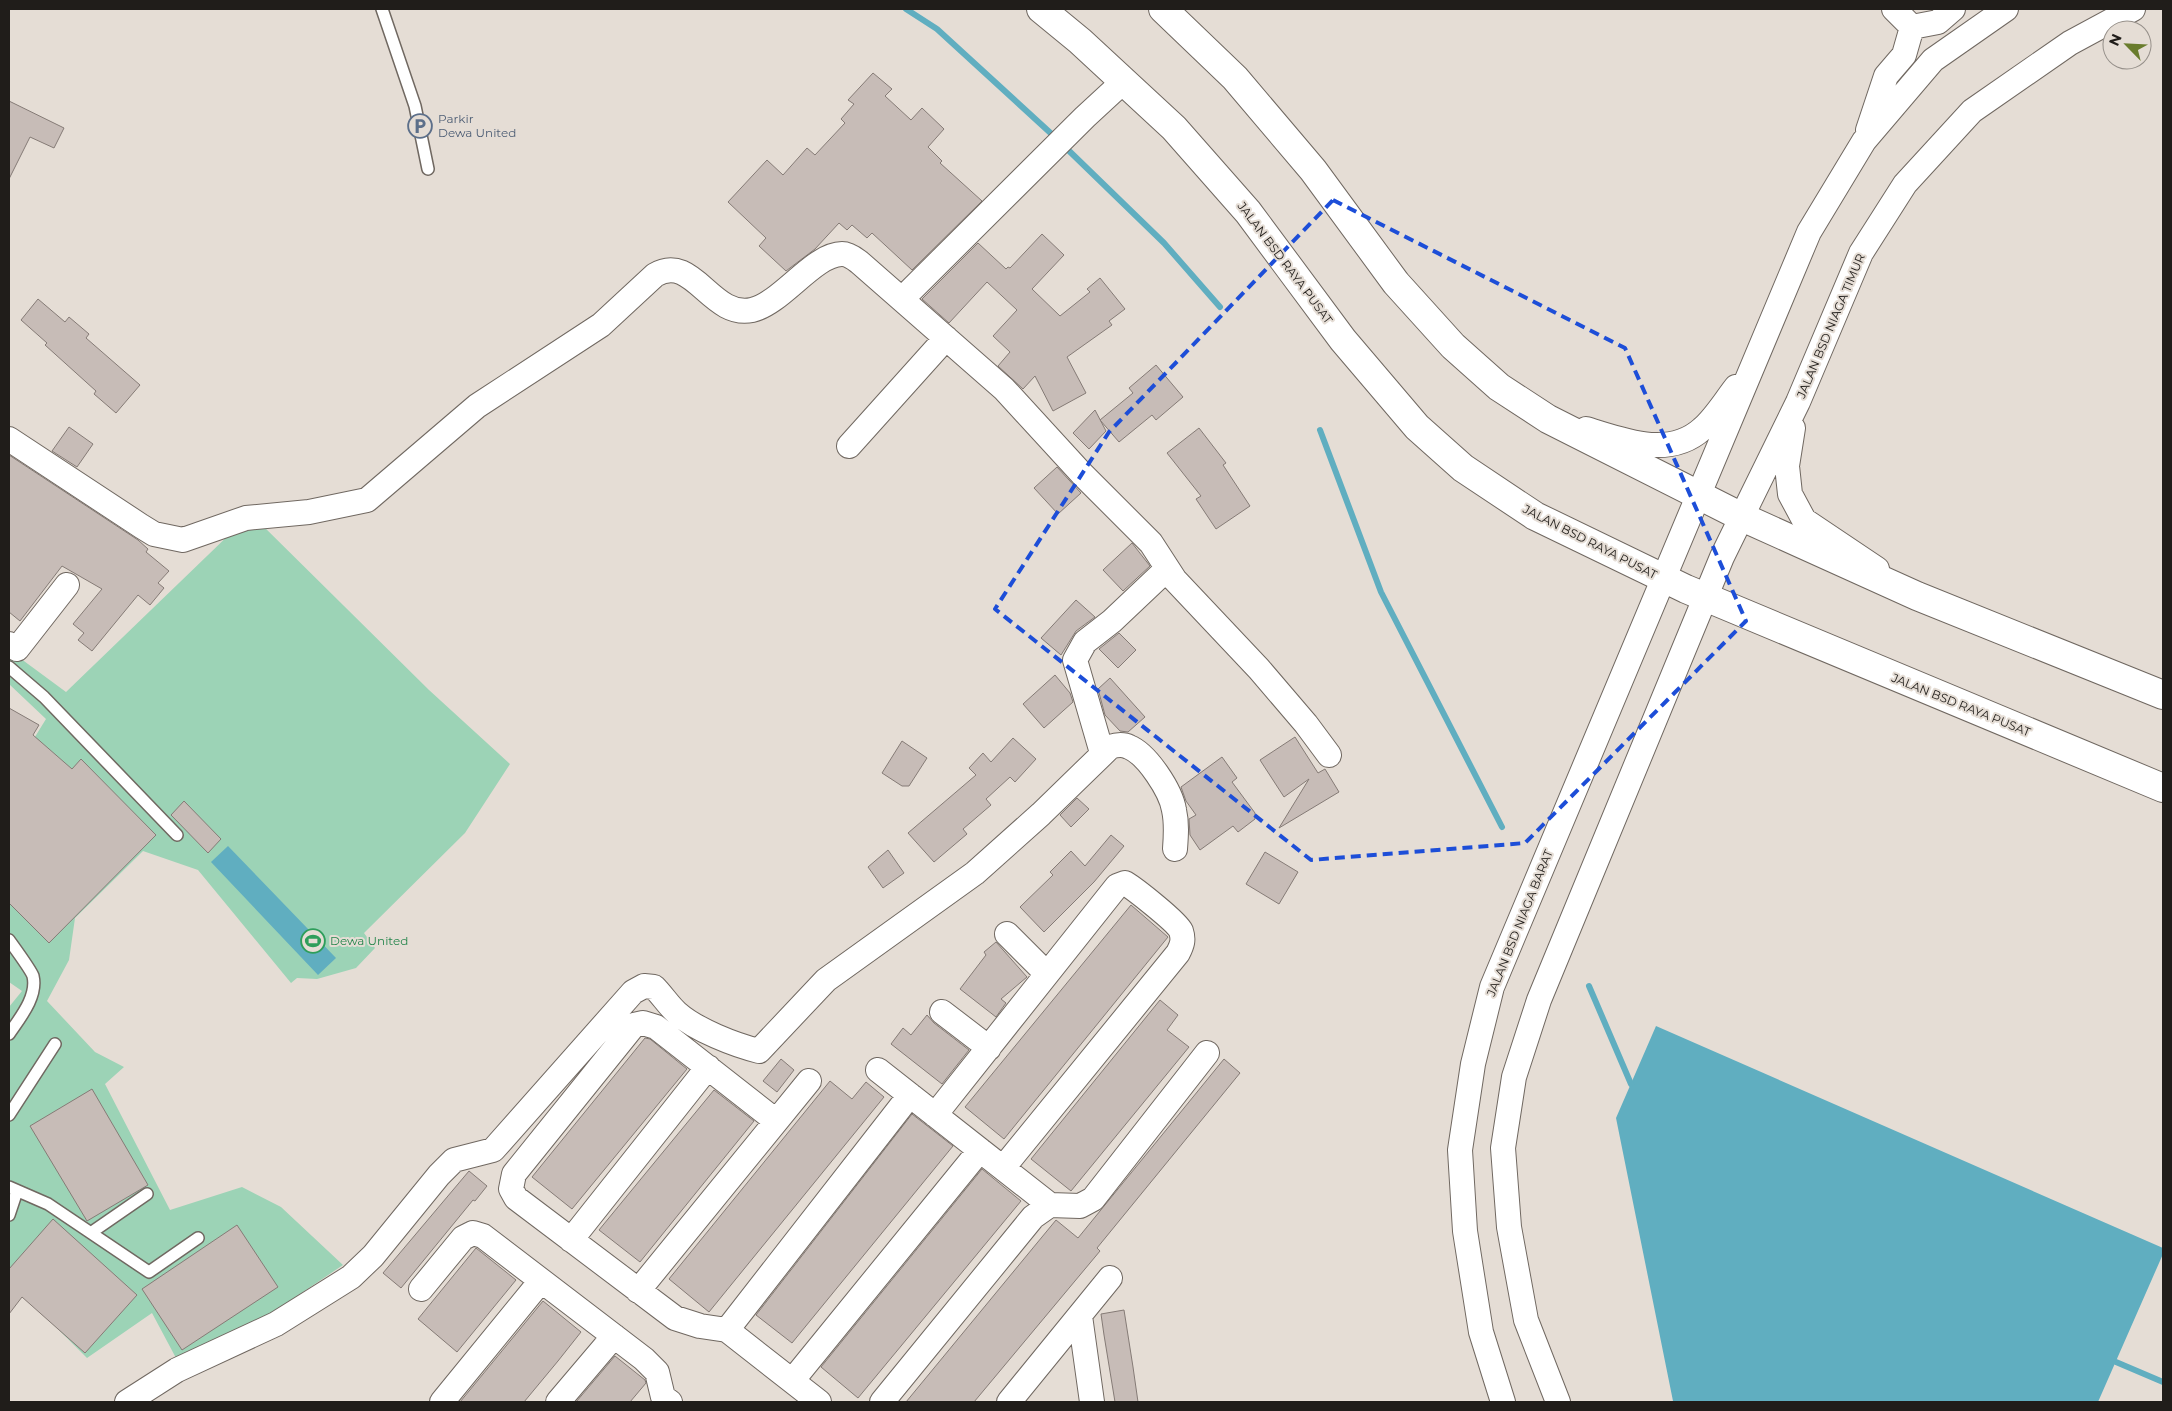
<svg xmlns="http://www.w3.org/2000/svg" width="2172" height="1411" font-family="Montserrat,sans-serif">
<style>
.green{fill:#9cd3b6}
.water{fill:#60aec0}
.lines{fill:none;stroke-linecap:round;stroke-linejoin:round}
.stream{stroke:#60aec0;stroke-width:6}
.building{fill:#c7bcb7;stroke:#857b76}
.service-casing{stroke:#706861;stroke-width:14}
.minor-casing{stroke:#706861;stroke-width:26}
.secondary-casing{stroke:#706861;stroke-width:30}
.service{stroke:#fff;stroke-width:11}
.minor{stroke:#fff;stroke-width:24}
.secondary{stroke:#fff;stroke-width:28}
.marked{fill:none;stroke:#1d4ed8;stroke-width:4;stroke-dasharray:10 6;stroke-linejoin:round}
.labels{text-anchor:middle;stroke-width:4;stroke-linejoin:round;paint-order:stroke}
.service-label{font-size:12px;fill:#4e5e75;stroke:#e5ddd5;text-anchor:start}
.street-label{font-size:12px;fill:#201d1a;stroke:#e5ddd5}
.leisure-label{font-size:12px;fill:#27864d;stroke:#e5ddd5;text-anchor:start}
</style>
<rect width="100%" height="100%" fill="#e5ddd5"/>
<!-- green -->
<path class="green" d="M258,521L429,690L510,764L465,833L364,933L375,948L356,968L317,979L297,978L291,983L198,870L143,851L75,918L69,960L47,1001L95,1052L124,1067L105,1084L170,1210L242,1187L281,1207L343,1265L266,1317L176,1358L152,1313L87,1358L9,1280V1007L22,991L9,982V779L46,719L9,684V650L66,692L236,528Z"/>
<!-- water -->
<path class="water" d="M228,846L336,958L318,975L211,862Z
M1656,1026L2163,1248V1254L2098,1402L1673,1401L1616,1118Z"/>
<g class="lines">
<!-- stream -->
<path class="stream" d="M906,9L937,29L1056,138
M1063,145L1164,243L1220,307
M1320,430L1381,592L1502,827
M1589,986L1631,1084
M2116,1362L2163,1382"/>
</g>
<!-- building -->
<path class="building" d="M873,73L892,89L885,96L911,120L922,108L944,129L928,147L942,161L940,163L982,201L912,270L872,233L867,238L852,225L847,230L839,223L815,249L786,271L759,246L766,238L728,202L767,160L783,175L807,148L815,155L845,123L841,119L854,104L848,100Z
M9,101L64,128L54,148L30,137L9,179Z
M1042,234L1064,255L1032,289L1060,316L1090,292L1087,289L1100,278L1125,309L1109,321L1112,325L1067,357L1086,393L1053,411L1035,376L1023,389L998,366L1010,352L993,336L1017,310L987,282L949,323L922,299L978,243L1006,269L1008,267L1010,268Z
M38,299L65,322L69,317L89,334L86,338L140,385L116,413L94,394L96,391L45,345L47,343L21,320Z
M1156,365L1183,397L1156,420L1152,415L1119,442L1100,420L1133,393L1129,388Z
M1095,410L1106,431L1089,449L1073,433Z
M69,427L93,444L77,467L52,451Z
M1199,428L1226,463L1223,465L1250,506L1216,529L1196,499L1201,496L1167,453Z
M9,455L138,540L148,549L146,552L169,571L158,583L164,588L150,605L138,595L92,651L78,640L84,633L73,624L102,589L62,566L20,621L9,612Z
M1057,467L1081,493L1058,514L1034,488Z
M1132,543L1150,566L1123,591L1103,570Z
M1076,600L1095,617L1076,631L1061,655L1041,638Z
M1119,633L1136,650L1118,668L1099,649Z
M1055,675L1070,693L1073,702L1044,728L1023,704Z
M1110,678L1145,717L1128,732L1120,731L1105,715L1098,689Z
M9,708L39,725L33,735L72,769L81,759L156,835L49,943L9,903Z
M1295,737L1318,773L1325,769L1339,792L1279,828L1309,779L1284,797L1260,760Z
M1013,738L1036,759L1015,782L1010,777L986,799L991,805L963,829L967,834L934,862L908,833L976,775L969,768L983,753L991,762Z
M902,741L927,758L909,786H902L882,773Z
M1222,757L1237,778L1232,782L1255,813V819L1238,832L1233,826L1200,850L1190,835L1189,819L1196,815L1186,801L1181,787Z
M1077,798L1089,809L1071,827L1060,815Z
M184,801L221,839L208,853L171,815Z
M1111,835L1124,846L1094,882L1044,932L1020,907L1053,875L1050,872L1071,851L1085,866Z
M888,850L904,873L883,888L868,867Z
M1265,852L1298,872L1279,904L1246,884Z
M1131,905L1168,937L1004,1139L965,1107Z
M996,942L1027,977L1001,999L1006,1003L996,1017L960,989L986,955L984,952Z
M1160,1000L1178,1015L1167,1030L1189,1047L1071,1191L1031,1159Z
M927,1015L934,1023L969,1050L942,1084L891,1044L903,1028L911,1035Z
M645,1038L650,1039L687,1069L572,1209L532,1177Z
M781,1059L794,1070L777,1092L763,1081Z
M1224,1059L1240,1073L1097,1248L1100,1251L974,1402H906L1056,1220L1078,1238Z
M830,1081L852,1099L866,1082L884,1097L709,1312L669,1279Z
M92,1089L148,1185L87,1221L30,1126Z
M714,1090L754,1121L640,1262L599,1230Z
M912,1114L953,1146L792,1343L756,1315Z
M982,1169L1021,1201L858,1398L821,1367Z
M469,1171L487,1186L475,1201L473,1200L401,1288L383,1273Z
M53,1219L137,1295L85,1353L22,1297L9,1314V1269Z
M237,1225L278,1287L182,1350L142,1289Z
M476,1248L516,1280L457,1352L418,1319Z
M543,1301L581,1332L558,1361L524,1402H460Z
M1124,1310L1133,1367L1138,1402H1115L1104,1335L1101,1314Z
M615,1356L645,1380L646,1383L630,1402H576Z"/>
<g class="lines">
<!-- service casing -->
<g class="service-casing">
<path id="service" d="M382,9L415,106L428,169
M9,667L44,697L177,835
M9,940C14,947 31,970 33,976C38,997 19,1019 9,1034
M9,1115L55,1044
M9,1187L48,1204L149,1272L198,1238
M9,1215L17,1191
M92,1232L147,1194"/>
</g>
<!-- minor casing -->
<g class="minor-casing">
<path id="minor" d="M1894,9L1912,27
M1912,27L1938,22L1953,9
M1868,130L1886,76L1904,55L1912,27
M902,299L1085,117L1124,81
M1793,428L1787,466L1790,494L1804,520L1877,569
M1586,429C1622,440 1669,459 1702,429C1715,418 1725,401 1736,387
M9,439L141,526L154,534L183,540L246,518L309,512L367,500L477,406L601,325L655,275C693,252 711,319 752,310C782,303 814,254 842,254C849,254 855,259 859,262L1004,389L1082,474L1151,543L1175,580L1259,669L1306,724L1329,755
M849,446L946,338
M9,644L17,649L67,585
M1102,753L1075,660L1085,642L1112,621L1167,569
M1007,934L1047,974
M942,1012L989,1048
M878,1070L1050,1205
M935,1115L1117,886L1125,883C1135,889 1177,922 1181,931C1184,940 1182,945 1178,953L1003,1168
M776,1121L656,1027L643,1023L634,1025L514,1174L511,1189L516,1198L675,1318L700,1326L727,1330L819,1402
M571,1240L708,1067
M421,1289L463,1238L473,1233L483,1236L644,1359L657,1372L663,1397L670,1402
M638,1291L809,1081
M1080,1316L1092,1402
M727,1330L910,1095
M792,1381L980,1150
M127,1402L177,1370L276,1324L351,1277L373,1256L439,1175L454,1160L493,1150L633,992L644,986L654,987C662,995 669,1006 677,1013C696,1030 735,1045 759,1051L826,980L975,873L1041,814L1110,747C1116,745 1123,744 1129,747C1147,754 1171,791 1174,810C1177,823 1176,836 1175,849
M442,1402L540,1282
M558,1402L614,1336
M882,1402L1033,1217L1050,1205L1080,1206L1093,1199L1207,1053
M1009,1402L1110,1278
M1503,1402L1481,1332L1465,1231L1460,1150L1473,1064L1492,987L1809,232L1864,141L1933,60L2006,9
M1558,1402L1526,1320L1509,1227L1503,1148L1514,1077L1539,1000L1722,557L1798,402L1861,253L1905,184L1972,111L2070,43L2133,9"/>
</g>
<!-- secondary casing -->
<g class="secondary-casing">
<path id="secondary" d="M1041,9L1080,41L1174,128L1248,212L1343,340L1417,427L1463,468L1535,516L1686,589L2163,788
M1163,9L1235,78L1313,170L1396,283L1453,346L1499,387L1548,419L1742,517L1917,596L2163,695"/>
</g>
<!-- service -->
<use href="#service" class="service"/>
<!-- minor -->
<use href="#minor" class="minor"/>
<!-- secondary -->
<use href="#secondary" class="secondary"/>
</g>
<!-- marked area -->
<path class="marked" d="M1333,200L1625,348L1746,621L1525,843L1311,860L995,609L1109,432Z"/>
<!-- icons -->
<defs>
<g id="parking-ring" transform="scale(1.25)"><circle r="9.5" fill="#e5ddd5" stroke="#5c6f8a" stroke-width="1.5"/><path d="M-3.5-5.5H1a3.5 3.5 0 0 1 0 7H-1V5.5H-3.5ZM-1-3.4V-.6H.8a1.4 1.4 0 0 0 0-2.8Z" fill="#5c6f8a"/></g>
<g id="stadium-ring" transform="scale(1.25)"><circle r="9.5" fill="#e5ddd5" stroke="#2e9e5b" stroke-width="1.5"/><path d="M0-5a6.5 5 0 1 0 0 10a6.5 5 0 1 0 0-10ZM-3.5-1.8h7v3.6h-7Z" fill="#2e9e5b"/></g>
</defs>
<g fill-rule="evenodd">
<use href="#parking-ring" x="420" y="126"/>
<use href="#stadium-ring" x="313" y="941"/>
</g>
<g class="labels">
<!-- service labels -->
<g class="service-label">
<text x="438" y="123">Parkir<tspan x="438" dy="14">Dewa United</tspan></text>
</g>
<!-- street labels -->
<g class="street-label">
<text transform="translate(1285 263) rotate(53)" y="4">JALAN BSD RAYA PUSAT</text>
<text transform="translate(1831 326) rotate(-67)" y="4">JALAN BSD NIAGA TIMUR</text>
<text transform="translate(1590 542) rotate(27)" y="4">JALAN BSD RAYA PUSAT</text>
<text transform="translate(1961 705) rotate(22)" y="4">JALAN BSD RAYA PUSAT</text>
<text transform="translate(1520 923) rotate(-68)" y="4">JALAN BSD NIAGA BARAT</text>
</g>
<!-- leisure labels -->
<g class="leisure-label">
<text x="330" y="945">Dewa United</text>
</g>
</g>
<!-- border -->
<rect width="2172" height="1411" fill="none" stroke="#201d1a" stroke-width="20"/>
<!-- north arrow -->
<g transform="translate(2127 45) rotate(294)"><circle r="24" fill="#e5ddd5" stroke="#96908a"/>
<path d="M0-4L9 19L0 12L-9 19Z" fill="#697c2c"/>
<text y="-8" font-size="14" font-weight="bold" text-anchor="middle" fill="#201d1a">N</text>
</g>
</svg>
